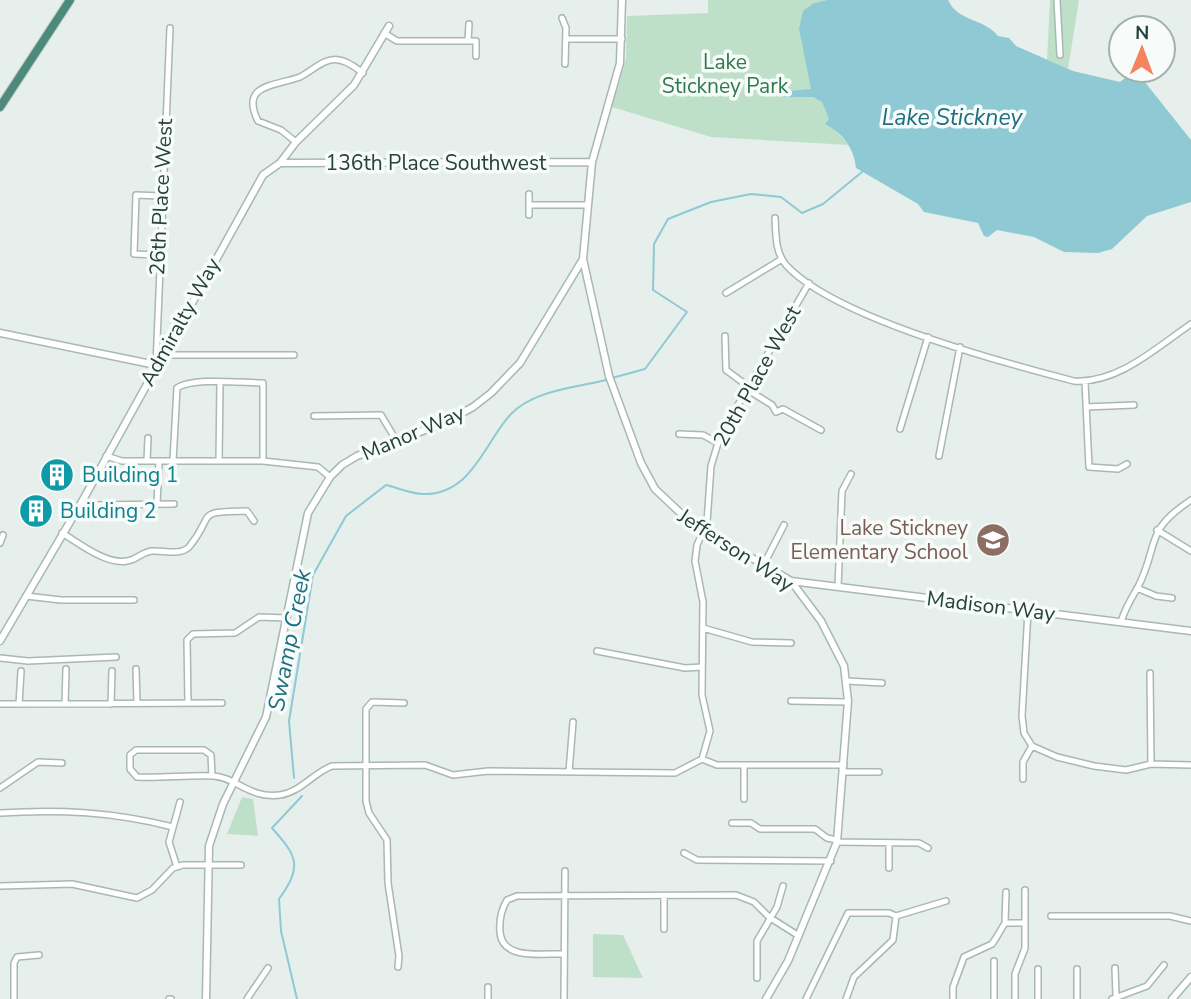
<svg xmlns="http://www.w3.org/2000/svg" width="1191" height="999" font-family="'Nunito Sans',sans-serif">
<style>
.green{fill:#bfe0c8}
.water{fill:#8ec9d4}
.lines{fill:none;stroke-linecap:round;stroke-linejoin:round}
.stream{stroke:#8ec9d4;stroke-width:2}
.minor-casing{stroke:#a8b8b2;stroke-width:8}
.tertiary-casing{stroke:#a8b8b2;stroke-width:9}
.trunk-casing{stroke:#c2cac8;stroke-width:10}
.minor{stroke:#fff;stroke-width:5}
.tertiary{stroke:#fff;stroke-width:6}
.trunk{stroke:#4c8a7c;stroke-width:8}
.labels{text-anchor:middle;stroke-width:7;stroke-linejoin:round;paint-order:stroke}
.park-label{font-size:21px;fill:#2d7a4b;stroke:#f7fbf9}
.street-label{font-size:21px;fill:#24423a;stroke:#f7fbf9}
.culture-label{font-size:21px;fill:#0d838f;stroke:#f7fbf9;text-anchor:start}
.education-label{font-size:21px;fill:#785e54;stroke:#f7fbf9;text-anchor:end}
.water-label{font-size:23px;font-style:italic;fill:#1c6f80;stroke:#f7fbf9}
</style>
<rect width="100%" height="100%" fill="#e6efeb"/>
<!-- green -->
<path class="green" d="M708,0H827L814,3L801,41L813,85L811,89L786,91L785,96L813,97L822,102L834,128L849,145L711,137L612,107L626,59L627,16L708,13Z
M1050,0H1079L1068,69L1047,60Z
M242,797L253,799L258,836L227,834Z
M593,934L623,935L643,978L593,977Z"/>
<!-- water -->
<path class="water" d="M827,0H948C958,22 984,18 998,36L1009,38L1016,46L1073,71L1120,82L1129,75L1140,76L1191,140V202L1147,216L1112,249L1098,253L1064,252L1034,237L997,230L988,237L984,236L978,223L924,212L918,204L856,168C854,148 843,133 825,124L829,119L822,102L813,97H784L785,91L811,89L799,29L803,11L814,3Z"/>
<g class="lines">
<!-- stream -->
<path class="stream" d="M612,378L645,369L687,312L653,290L654,244L668,219L711,202L751,194L781,197L802,213L823,204L862,172
M294,778L289,721L313,575L346,516L386,485C398,488 412,494 423,494C472,495 484,443 511,414C534,390 575,388 606,380
M297,999L281,931L279,899C303,866 297,856 272,828L302,796"/>
<!-- minor casing -->
<g class="minor-casing">
<path id="minor" d="M1057,0L1060,55
M562,18L566,28L565,64
M384,33L397,41H476V56
M566,39H622
M468,41L469,24
M296,142L281,130L258,121C239,83 277,86 300,77C312,71 325,57 339,60C348,61 356,68 363,73
M529,205H587
M529,215V194
M775,218C776,234 775,252 786,265C833,317 1004,363 1074,381C1118,384 1157,347 1191,324
M158,255L134,254L136,195L161,196
M726,293L782,259
M725,336L726,370L749,387
M162,355H294
M156,365L170,28
M1085,382L1089,467L1118,469L1127,464
M748,390L772,405L776,412L783,409L821,430
M1086,407L1134,405
M314,416L381,415L396,440
M900,429L928,337
M679,434L703,435L718,443
M106,456L122,461H263L318,467L330,477
M939,456L960,347
M147,461L148,438
M173,461L177,388C193,377 242,383 263,383V461
M219,461L220,383
M82,501L92,505L174,504
M157,504L159,461
M1157,530L1191,551
M62,533C79,543 106,565 127,561C136,560 142,552 152,551C163,550 180,556 189,547C217,513 192,512 247,511L254,521
M0,543L3,535
M763,566L784,525
M838,587L842,491L851,474
M1137,588L1156,596L1172,598
M26,596L61,600H134
M1028,611L1022,716L1024,733L1032,746
M1121,622C1125,608 1131,599 1138,587C1160,543 1143,532 1191,500
M703,628L752,642L791,643
M597,651L685,668L702,667
M0,658L28,661L116,657
M136,669L137,703
M1150,673L1151,764
M847,681L882,683
M791,701L848,702
M188,703L187,640L193,634L235,633L259,617L286,618
M0,704L222,703
M19,704L21,671
M65,704L66,669
M111,704L112,671
M1032,746L1057,757L1094,766L1126,770L1151,764L1191,765
M702,759L710,731L702,695L703,602L695,561L697,545L707,522L711,466L718,443L735,410L809,283
M744,765V799
M569,772L573,722
M844,772H879
M212,776L211,755L204,750H136L130,755V769L137,777C162,778 190,775 213,776C236,777 249,799 280,795C301,792 313,773 332,766L425,765L453,775L488,771L675,773L702,759L717,765H844
M1023,779V762L1032,746
M0,788L38,762L62,763
M0,813C60,809 114,812 173,827
M732,823H751L760,829H815L827,838L837,840
M837,842L919,843L928,848
M684,853L697,860L831,861
M177,867L169,842L180,802
M889,868V843
M0,886L72,884L137,898L152,890L173,868L183,865H241
M1051,916H1170L1191,921
M1005,923H1025
M664,929V896
M564,954C543,953 502,961 500,932C499,920 501,910 507,900L517,896L736,895L754,902L769,917L799,936
M994,961V999
M398,967L399,956L388,883L387,840L369,813L366,801V709L372,702L404,703
M1115,968L1116,995
M1038,969V999
M1077,969V999
M757,978V941L777,907L783,886
M488,987V999
M14,999V963L17,957L39,955
M169,999H171
M247,999L268,968
M564,999L565,871
M806,999L848,913H889L896,916L946,901
M846,999L854,977L893,940L896,916
M953,999V987L964,957L992,944L996,938L1005,923L1006,892
M1015,999V974L1025,948V890
M1112,999L1147,986L1164,965"/>
</g>
<!-- tertiary casing -->
<g class="tertiary-casing">
<path id="tertiary" d="M280,163L592,162
M583,259L609,376L641,463L655,489L689,521L791,581L821,621L844,666L848,701L837,842L788,961L766,999
M0,333L156,365
M791,581L1191,631
M0,641L84,498L263,175L280,163L296,142L354,85L389,26
M206,999L209,846L223,804L266,717L308,513L330,477L342,465L357,456L446,422L473,407L491,393L520,363L583,259L592,162L620,63L622,0
M1172,999L1191,977"/>
</g>
<!-- trunk casing -->
<g class="trunk-casing">
<path id="trunk" d="M0,107L70,0"/>
</g>
<!-- minor -->
<use href="#minor" class="minor"/>
<!-- tertiary -->
<use href="#tertiary" class="tertiary"/>
<!-- trunk -->
<use href="#trunk" class="trunk"/>
</g>
<!-- icons -->
<defs>
<g id="building-disc" transform="scale(1.75)"><circle r="9.5" fill="#0f9aa8" stroke="#f7fbf9"/><path d="M-4-6H4V6H1V3H-1V6H-4ZM-2.5-4.3h1.7v1.8h-1.7ZM.8-4.3h1.7v1.8H.8ZM-2.5-1h1.7V.8h-1.7ZM.8-1h1.7V.8H.8Z" fill="#fff"/></g>
<g id="school-disc" transform="scale(1.75)"><circle r="9.5" fill="#8d6e63" stroke="#f7fbf9"/><path d="M0-5L7-2L0 1L-7-2ZM-4 1L0 2.5L4 1V4Q0 6-4 4Z" fill="#fff"/></g>
</defs>
<g fill-rule="evenodd">
<use href="#building-disc" x="57" y="475"/>
<use href="#building-disc" x="36" y="511"/>
<use href="#school-disc" x="993" y="540"/>
</g>
<g class="labels">
<!-- park labels -->
<g class="park-label">
<text x="725" y="69">Lake<tspan x="725" dy="24">Stickney Park</tspan></text>
</g>
<!-- street labels -->
<g class="street-label">
<text x="436" y="170">136th Place Southwest</text>
<text transform="translate(161 197) rotate(-87)" y="7">26th Place West</text>
<text transform="translate(180 322) rotate(-61)" y="7">Admiralty Way</text>
<text transform="translate(757 376) rotate(-61)" y="7">20th Place West</text>
<text transform="translate(413 433) rotate(-23)" y="7">Manor Way</text>
<text transform="translate(736 550) rotate(33)" y="7">Jefferson Way</text>
<text transform="translate(991 606) rotate(7)" y="7">Madison Way</text>
</g>
<!-- culture labels -->
<g class="culture-label">
<text x="82" y="482">Building 1</text>
<text x="60" y="518">Building 2</text>
</g>
<!-- education labels -->
<g class="education-label">
<text x="968" y="535">Lake Stickney<tspan x="968" dy="24">Elementary School</tspan></text>
</g>
<!-- water labels -->
<g class="water-label">
<text x="952" y="125">Lake Stickney</text>
<text transform="translate(289 640) rotate(-79)" y="8">Swamp Creek</text>
</g>
</g>
<!-- north arrow -->
<g transform="translate(1142 49) rotate(1)"><circle r="33" fill="#f7fbf9" stroke="#a3b1ad" stroke-width="2"/>
<path d="M0-5L12 26L0 18L-12 26Z" fill="#f4845f"/>
<text y="-10" font-size="19" font-weight="bold" text-anchor="middle" fill="#24423a">N</text>
</g>
</svg>
